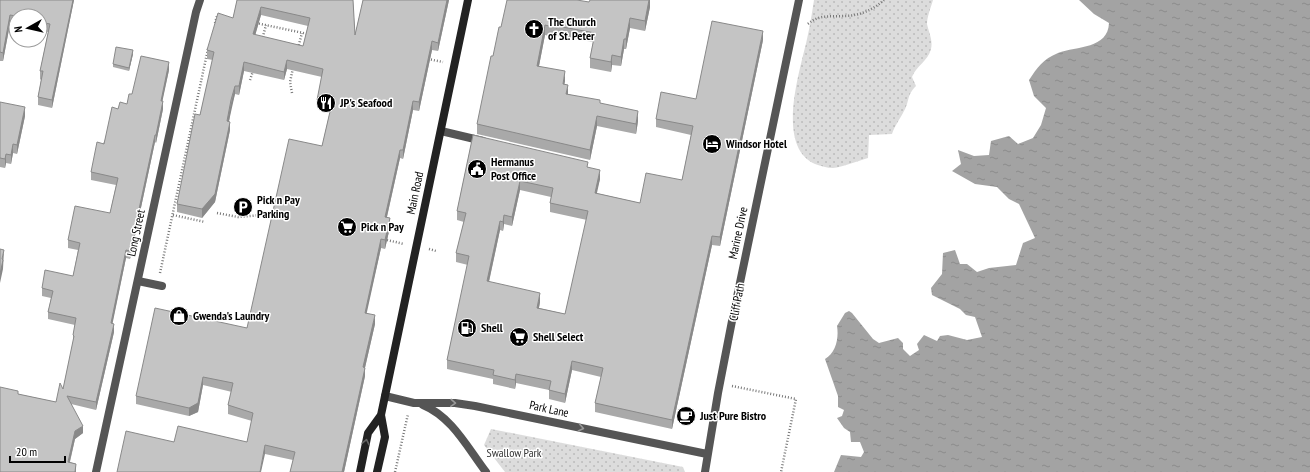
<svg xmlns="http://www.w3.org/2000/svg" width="1310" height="472" font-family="'PT Sans Narrow',sans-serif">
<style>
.grass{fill:url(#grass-dots)}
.water{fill:url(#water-ripples)}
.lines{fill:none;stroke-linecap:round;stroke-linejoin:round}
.path{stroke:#777;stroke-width:2.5;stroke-dasharray:1 2;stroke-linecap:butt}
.lane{stroke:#555;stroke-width:8}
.street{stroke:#555;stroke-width:8}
.secondary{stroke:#222;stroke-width:8}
.wall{fill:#a9a9a9;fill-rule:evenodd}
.shaded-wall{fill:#898989}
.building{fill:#c4c4c4;stroke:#898989;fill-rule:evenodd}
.oneway{stroke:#999}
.oneway2{stroke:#646464}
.labels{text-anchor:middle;stroke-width:3;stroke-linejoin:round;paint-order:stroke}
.poi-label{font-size:12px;font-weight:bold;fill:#000;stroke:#fff;text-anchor:start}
.street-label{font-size:12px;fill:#000;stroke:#fff}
.park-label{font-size:12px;fill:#333;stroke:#fff}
</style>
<defs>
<pattern id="grass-dots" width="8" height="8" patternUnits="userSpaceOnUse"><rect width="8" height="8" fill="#dcdcdc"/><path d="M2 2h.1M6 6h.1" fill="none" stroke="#bbb" stroke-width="1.8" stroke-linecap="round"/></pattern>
<pattern id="water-ripples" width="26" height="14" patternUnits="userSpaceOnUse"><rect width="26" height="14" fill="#a3a3a3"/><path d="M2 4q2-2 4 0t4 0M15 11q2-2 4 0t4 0" fill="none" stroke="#8b8b8b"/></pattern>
</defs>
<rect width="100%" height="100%" fill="#fff"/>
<!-- grass -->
<path class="grass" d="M814,0H933C931,7 927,17 927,24C929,33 933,40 931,49C928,61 916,66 912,77L916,86C906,96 910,101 904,111C900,119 895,125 892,134L869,135L868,158C858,161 842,167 833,168C827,168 821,166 815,164C775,146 800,71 807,39C810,26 812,13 814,0Z
M491,429L683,467L685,472H505L484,445Z"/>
<!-- water -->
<path class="water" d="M1079,0H1310V472H834L841,455L861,457L864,452L860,442H851L850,432L844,428L837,418L842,416L844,410L838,407V396L825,359C836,353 839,338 837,326L845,313L849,311L852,313L873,339L879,343L898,338L903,343V349L910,356L919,350L917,344L924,335L937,341L940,336L948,335L967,340L982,337L975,317L966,315L960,309L932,295L931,288L942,274L943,253L955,250L960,264H967L977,272L989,268L1016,265L1023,243L1035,238L1019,204L1009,199L997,187L975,184L952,171L961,164L958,150L974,156L989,155L991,141L1009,136L1018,144L1033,138L1041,125L1046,108L1034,96L1029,80C1037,68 1043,59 1058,53C1077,46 1108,49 1109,23L1094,14Z"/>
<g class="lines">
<!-- path -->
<path class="path" d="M215,23L217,16
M256,23L308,34
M808,24C819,14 831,17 844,16C859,16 873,10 884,0
M262,40L266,25
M298,48L302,33
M428,59L443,62
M250,80L253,71
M292,93L290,82L293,68
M217,213L238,217L274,214
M173,215L205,222
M387,240L404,244
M429,249L436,251
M160,273L208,49
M732,386L796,399L781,472
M395,472L408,414"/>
<!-- lane -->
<path class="lane" d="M441,131L483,141
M138,281L162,286"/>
<!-- street -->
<path class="street" d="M385,396L414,403H455L475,406L707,454
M423,405C452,417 467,447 486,472
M96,472L196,12L200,0
M705,472L718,393L732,321L799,0"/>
<!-- secondary -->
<path class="secondary" d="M360,472L368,433L381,415L385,396L468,0
M377,472L385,437L381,415"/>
</g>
<!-- wall -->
<path class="wall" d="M0,0H74L52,108L38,105V97L41,80L40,79V71L48,32L40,30V16H16V25L10,24L3,61H0Z
M237,0H353L355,35L363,0H449L438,51L432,50L419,111L413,110L403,159L400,158L387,217L390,227L385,249L381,248L366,313L375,324L365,368V376L344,472H290L293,460L265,454L174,442H247L252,421L228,414V405L232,392L203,385L198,412L189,416L136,404V396L247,328L322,146L330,111L317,108V100L322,77L287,69L284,80L244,71L239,95L235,94L231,108L229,122L230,130L215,202L202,218L177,212V204L200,115L213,60L207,59V50L233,18ZM261,15L308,26L303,46L255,35Z
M650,0V7L645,31L630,28L626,49H624L621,66L612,65L611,72L590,68V58L593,42L557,36V38L545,35L539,66L565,81L564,84L568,94L600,103L638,121L636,134L597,126L590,160L477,134V124L493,56L501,27L589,2Z
M763,40L720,246L712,245L672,429L595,412V403L601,377L572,370L565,403L549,399V390L516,383L515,389L493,384V379L447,369V360L468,265L456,262V253L464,222L457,220V211L473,135L588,167L600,179L596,193L640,203L682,180L691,135L656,127V119L696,99ZM520,190L551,197L550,203V212L587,220L565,314L539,308L540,302L489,282L500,230L503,231L504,224L512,226Z
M133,54L129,71L113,67V64Z
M169,70L162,101L163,109L156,143L155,142L130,259L126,258L112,324L114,332L96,410L71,404L83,433L75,439L70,462L76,464V472H0L18,394L56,402L63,389L73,342V335L75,325L48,319V312L51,298L42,296V288L73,276L78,250L68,248V240L110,213L116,185L91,180V172L118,109L127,104L132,94Z
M0,102L25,116L17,154L13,153L11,164L6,163L5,168L0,167Z"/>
<!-- shaded-wall -->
<path class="shaded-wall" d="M73,0H74L52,108V100Z
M447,0H449L438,51V43Z
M649,0H650V7L645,31V21Z
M261,7V15L253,43V34Z
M10,15V24L3,61V53Z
M630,18V28L626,49V39Z
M545,25V35L537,76V66Z
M763,31V40L720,246V237Z
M624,39V49L621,66V57Z
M432,41V50L419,111V102Z
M133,50V54L129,71V68Z
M612,55V65L611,72V62Z
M287,60V69L284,80V72Z
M169,62V70L161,108V101Z
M244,62V71L239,95V86Z
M565,71V81L563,93V84Z
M568,85V95L566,94Z
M235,86V94L227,130V121Z
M163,101V109L156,143V135Z
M413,101V110L403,159V150Z
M25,107V116L17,154V145Z
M638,111V121L636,134V124Z
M597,116V126L590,160V150Z
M230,122V130L215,202L202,218V209Z
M155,135V142L130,259V251Z
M13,144V153L11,164V155Z
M400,150V158L385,225V217Z
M6,154V163L5,168V159Z
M600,170V179L595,202V193Z
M520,181V190L512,226V217Z
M504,215V224L503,231V222Z
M390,218V227L385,249V240Z
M500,221V230L487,290V281Z
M712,236V245L672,429V420Z
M381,239V248L365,321V313Z
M4,250L3,269L0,283V274L2,259Z
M126,250V258L111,331V323Z
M540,293V302L537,317V308Z
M375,315V324L363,376V367Z
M114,324V332L96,410V402Z
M572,361V370L565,403V394Z
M365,368V376L344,472H342Z
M516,374V383L515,389V380Z
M203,377V385L198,412L189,416V408Z
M83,426V433L75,439L68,469V462L75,431Z
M265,445V454L261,472H260Z
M76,464V472H75Z"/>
<!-- building -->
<path class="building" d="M0,0H73L52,100L38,97L43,71H40L50,24L40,22V16H16L10,15L3,53L0,52Z
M237,0H353L355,35L363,0H447L438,43L432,41L419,102L413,101L403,150H400L385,217L390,218L385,240L381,239L365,313L375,315L363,367L365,368L342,472H290L295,452L265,445L260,472H117L126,431L174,442L178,426L247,442L253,413L228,405L233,383L203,377L198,403L189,408L136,396L155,308L247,328L289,139L322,146L332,103L317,100L323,69L287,60L284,72L244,62L239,86H235L231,100L227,121L230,122L215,194L202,209L177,204L195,114L200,115L214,52L207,50L218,13L233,18ZM261,7L310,18L303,46L253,34Z
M507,0H577L589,2L590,0H649L645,21L630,18L626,39H624L621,57L612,55L611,62L590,58L595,33L557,26V28L545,25L537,66L565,71L563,84L568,85L566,94L600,100V103L638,111L636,124L597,116L590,150L477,124L491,56H493L499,27H501Z
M712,21L763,31L720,237L712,236L672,420L595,403L603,368L572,361L565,394L549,390L551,381L516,374L515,380L493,375L494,370L447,360L469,256L456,253L466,213L457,211L473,135L588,162L587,167L600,170L595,193L640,203L646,173L682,180L693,126L656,119L661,92L696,99ZM520,181L553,188L550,203L588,211L565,314L537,308L540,293L487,281L500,221L503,222L504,215L512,217Z
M116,47L133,50L129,68L113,64Z
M141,56L169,62L161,101H163L156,135H155L130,251L126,250L111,323L114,324L96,402L67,396L83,426L75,431L68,462L76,464L75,472H0V387L18,391V394L56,402L60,383L63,389L74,336L73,335L76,318L48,312L53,291L42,288L45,270L73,276L80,243L68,240L75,206L110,213L118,178L91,172L97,142L104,144L112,107L118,109L120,102L127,104L129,94H132Z
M0,102L25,107L17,145L13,144L11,155L6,154L5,159L0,158Z
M0,249L4,250L2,259L3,260L0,274Z"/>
<!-- one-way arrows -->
<defs><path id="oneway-chevron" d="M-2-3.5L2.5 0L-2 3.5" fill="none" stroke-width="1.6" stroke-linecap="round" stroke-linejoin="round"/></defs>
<g class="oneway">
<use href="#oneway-chevron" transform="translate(453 403) rotate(3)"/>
<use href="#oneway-chevron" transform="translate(581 428) rotate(12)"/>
</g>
<use class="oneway2" href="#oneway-chevron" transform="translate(366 442) rotate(-78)"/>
<!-- icons -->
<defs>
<g id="church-disc" transform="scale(1)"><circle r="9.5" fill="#000" stroke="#fff"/><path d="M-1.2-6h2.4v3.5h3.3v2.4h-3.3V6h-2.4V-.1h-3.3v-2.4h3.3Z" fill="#fff"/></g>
<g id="restaurant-disc" transform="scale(1)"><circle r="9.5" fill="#000" stroke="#fff"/><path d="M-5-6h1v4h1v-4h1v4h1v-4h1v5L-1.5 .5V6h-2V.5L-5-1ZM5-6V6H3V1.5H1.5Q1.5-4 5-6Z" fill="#fff"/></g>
<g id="hotel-disc" transform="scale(1)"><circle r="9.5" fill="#000" stroke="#fff"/><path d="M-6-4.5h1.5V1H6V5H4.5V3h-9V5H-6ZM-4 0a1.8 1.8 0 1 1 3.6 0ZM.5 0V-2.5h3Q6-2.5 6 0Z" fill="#fff"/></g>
<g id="civic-disc" transform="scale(1)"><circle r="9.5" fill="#000" stroke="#fff"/><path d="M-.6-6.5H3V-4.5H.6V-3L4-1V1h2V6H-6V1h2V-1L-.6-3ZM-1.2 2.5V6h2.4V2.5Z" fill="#fff"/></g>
<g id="parking-disc" transform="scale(1)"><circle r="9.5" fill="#000" stroke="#fff"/><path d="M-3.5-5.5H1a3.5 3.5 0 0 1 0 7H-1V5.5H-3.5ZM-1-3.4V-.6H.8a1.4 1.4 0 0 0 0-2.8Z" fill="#fff"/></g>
<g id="supermarket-disc" transform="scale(1)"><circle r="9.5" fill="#000" stroke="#fff"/><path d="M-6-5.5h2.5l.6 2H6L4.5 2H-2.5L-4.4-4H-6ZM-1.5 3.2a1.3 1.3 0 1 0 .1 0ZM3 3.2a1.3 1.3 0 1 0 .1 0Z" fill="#fff"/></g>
<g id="shop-disc" transform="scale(1)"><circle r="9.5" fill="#000" stroke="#fff"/><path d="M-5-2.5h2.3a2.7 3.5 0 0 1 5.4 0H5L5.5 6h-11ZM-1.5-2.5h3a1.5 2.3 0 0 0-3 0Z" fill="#fff"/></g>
<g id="fuel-disc" transform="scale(1)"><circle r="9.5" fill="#000" stroke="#fff"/><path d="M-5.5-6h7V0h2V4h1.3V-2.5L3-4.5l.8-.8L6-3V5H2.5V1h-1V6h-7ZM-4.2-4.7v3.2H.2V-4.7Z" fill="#fff"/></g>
<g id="cafe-disc" transform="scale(1)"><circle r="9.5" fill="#000" stroke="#fff"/><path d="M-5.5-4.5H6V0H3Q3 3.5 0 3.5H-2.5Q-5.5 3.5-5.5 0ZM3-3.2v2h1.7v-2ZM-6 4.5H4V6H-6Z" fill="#fff"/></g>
</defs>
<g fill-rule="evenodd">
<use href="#church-disc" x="534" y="29"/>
<use href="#restaurant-disc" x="326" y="103"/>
<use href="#hotel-disc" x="712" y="144"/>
<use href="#civic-disc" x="477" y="169"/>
<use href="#parking-disc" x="243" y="207"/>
<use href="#supermarket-disc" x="347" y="227"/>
<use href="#shop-disc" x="179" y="316"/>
<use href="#fuel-disc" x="467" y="328"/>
<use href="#supermarket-disc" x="519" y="337"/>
<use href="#cafe-disc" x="686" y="416"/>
</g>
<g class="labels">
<!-- poi labels -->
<g class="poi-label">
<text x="548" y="26">The Church<tspan x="548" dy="14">of St. Peter</tspan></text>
<text x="340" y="107">JP's Seafood</text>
<text x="726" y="148">Windsor Hotel</text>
<text x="491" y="166">Hermanus<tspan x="491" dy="14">Post Office</tspan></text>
<text x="257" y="204">Pick n Pay<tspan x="257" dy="14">Parking</tspan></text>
<text x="361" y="231">Pick n Pay</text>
<text x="193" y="320">Gwenda's Laundry</text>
<text x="481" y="332">Shell</text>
<text x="533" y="341">Shell Select</text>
<text x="700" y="420">Just Pure Bistro</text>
</g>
<!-- street labels -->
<g class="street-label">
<text transform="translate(415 193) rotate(-78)" y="4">Main Road</text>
<text transform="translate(136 233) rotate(-78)" y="4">Long Street</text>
<text transform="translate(738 233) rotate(-78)" y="4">Marine Drive</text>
<text transform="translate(737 302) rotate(-79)" y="4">Cliff Path</text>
<text transform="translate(549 409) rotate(12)" y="4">Park Lane</text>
</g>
<!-- park labels -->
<g class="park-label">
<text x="514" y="457">Swallow Park</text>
</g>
</g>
<!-- north arrow -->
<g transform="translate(28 28) rotate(262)"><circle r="19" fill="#ffffff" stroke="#999999"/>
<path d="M0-3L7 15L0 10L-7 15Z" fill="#000000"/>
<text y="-6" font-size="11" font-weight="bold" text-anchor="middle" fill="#000000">N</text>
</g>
<!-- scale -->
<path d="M10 456v6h55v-6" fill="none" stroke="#000000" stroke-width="2"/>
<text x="16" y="456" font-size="12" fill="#000000" stroke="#ffffff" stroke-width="3" paint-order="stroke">20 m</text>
</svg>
